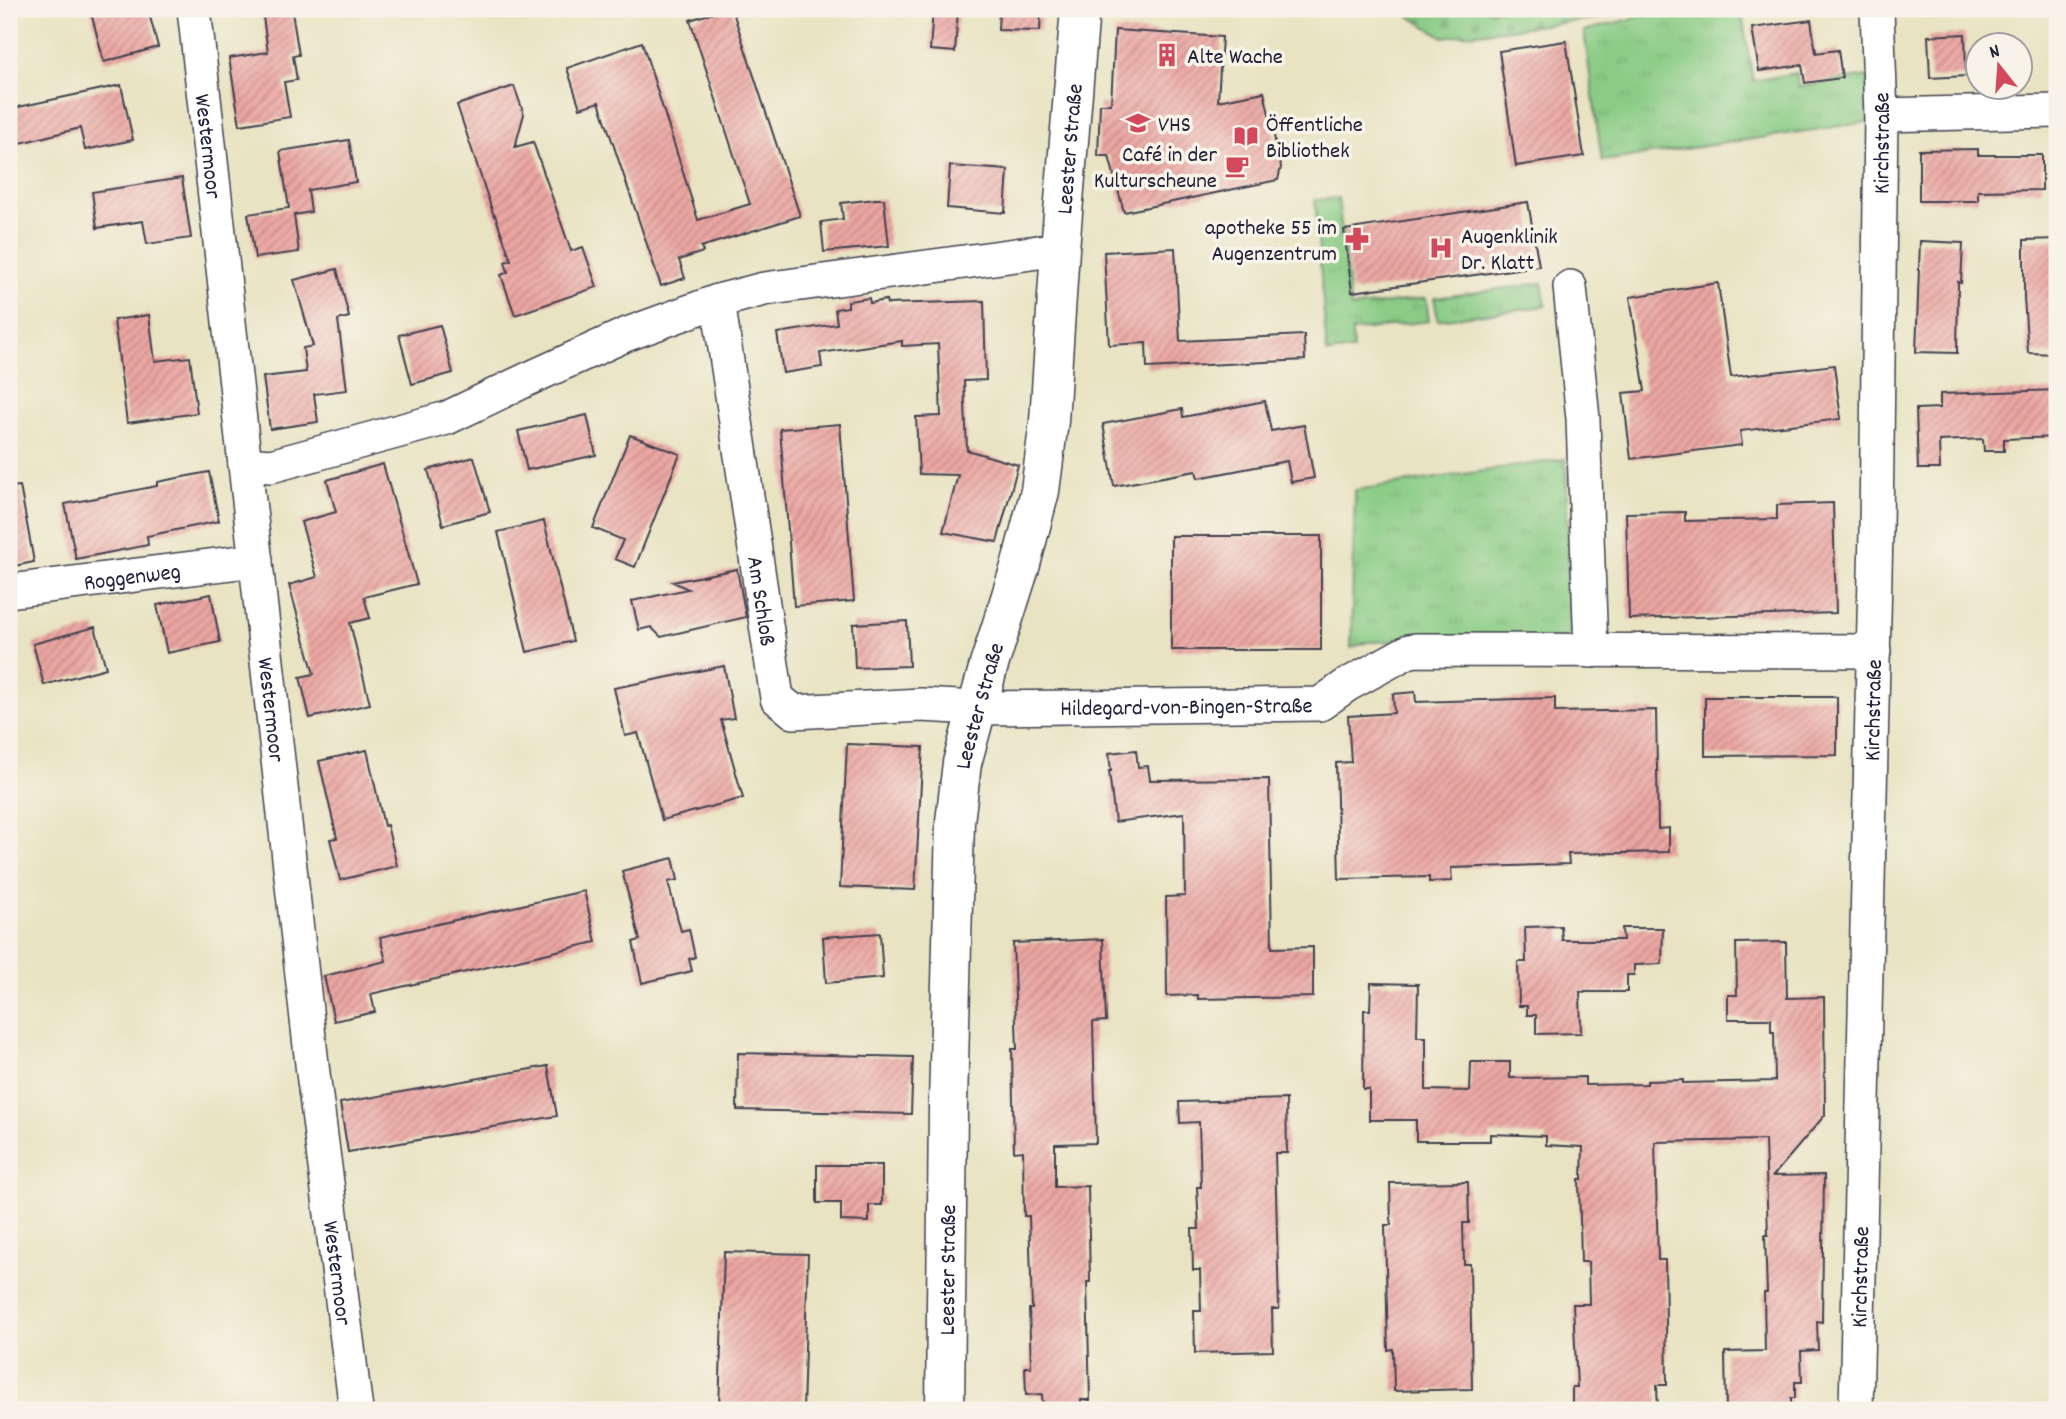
<svg xmlns="http://www.w3.org/2000/svg" width="2066" height="1419" font-family="Dekko,sans-serif">
<style>
.grass{fill:url(#grass-tufts);stroke:#567760;stroke-width:2}
.cemetery{fill:url(#cemetery-stones);stroke:#567760;stroke-width:2}
.building{fill:url(#building-hatch)}
.lines{fill:none;stroke-linecap:round;stroke-linejoin:round}
.minor-casing{stroke:#403f4f;stroke-width:36}
.tertiary-casing{stroke:#403f4f;stroke-width:41}
.minor{stroke:#fff;stroke-width:33}
.tertiary{stroke:#fff;stroke-width:38}
.labels{text-anchor:middle;stroke-width:7;stroke-linejoin:round;paint-order:stroke}
.poi-label{font-size:23px;fill:#22223b;stroke:#f7f3e8;text-anchor:start}
.street-label{font-size:23px;fill:#22223b;stroke:#f7f3e8}
</style>
<defs>
<pattern id="grass-tufts" width="24" height="20" patternUnits="userSpaceOnUse" patternTransform="scale(1.75)"><rect width="24" height="20" fill="#8acc85"/><path d="M3 7l-1-3M5 7V3M7 7l1-3M15 17l-1-3M17 17v-4M19 17l1-3" fill="none" stroke="#77af74"/></pattern>
<pattern id="cemetery-stones" width="16" height="16" patternUnits="userSpaceOnUse" patternTransform="scale(1.75)"><rect width="16" height="16" fill="#8acc85"/><path d="M2 7V4a2 2 0 0 1 4 0v3zM10 15v-3a2 2 0 0 1 4 0v3z" fill="#77af74"/></pattern>
<pattern id="building-hatch" width="6" height="6" patternUnits="userSpaceOnUse" patternTransform="scale(1.75)"><rect width="6" height="6" fill="#eca6a2"/><path d="M-1 1l2-2M0 6l6-6M5 7l2-2" fill="none" stroke="#bf8785"/></pattern>
</defs>
<rect width="100%" height="100%" fill="#f7f3e8"/>
<filter id="ink" filterUnits="userSpaceOnUse"><feTurbulence type="fractalNoise" baseFrequency=".0143" numOctaves="2"/><feDisplacementMap in="SourceGraphic" scale="14" xChannelSelector="R" yChannelSelector="G"/><feConvolveMatrix kernelMatrix="1 2 1 2 8 2 1 2 1" color-interpolation-filters="sRGB"/></filter>
<filter id="wash" filterUnits="userSpaceOnUse"><feTurbulence type="fractalNoise" baseFrequency=".00686" numOctaves="4" result="noise"/><feDisplacementMap in="SourceGraphic" scale="28" xChannelSelector="R" yChannelSelector="G"/><feGaussianBlur stdDeviation="1.57" result="paint"/><feColorMatrix in="noise" values="0 0 0 0 0 0 0 0 0 0 0 0 0 0 0 0 0 1.4 0 .05"/><feComposite in="paint" operator="in"/></filter>
<g filter="url(#wash)">
<rect width="100%" height="100%" fill="#e9e3c2"/>
<!-- grass -->
<path class="grass" d="M1669,9H1741L1753,81L1796,73L1799,87L1867,76L1868,122L1602,161L1584,31Z
M1338,198L1351,308L1426,298L1429,321L1352,331L1353,350L1327,353L1315,200Z
M1542,283L1546,306L1438,320L1434,298Z
M1566,459L1570,639L1367,642L1351,648L1355,490Z"/>
<!-- cemetery -->
<path class="cemetery" d="M1398,9H1640L1593,19L1443,37Z"/>
<g id="blocks">
<!-- building -->
<path class="building" d="M90,9H148L158,47L104,62Z
M725,9H732L800,216L701,247L703,252L679,260L685,278L661,286L599,102L580,108L567,68L642,42L698,220L750,204L690,20Z
M933,9H958L955,52L930,50Z
M999,9H1041L1040,31L998,30Z
M292,12L299,55L293,56L297,80L284,82L290,117L240,125L229,58L268,52L263,17Z
M1811,20L1816,53L1838,50L1842,78L1805,83L1802,65L1759,71L1752,28Z
M1115,30L1222,37L1218,101L1264,92L1281,167L1278,180L1124,212L1109,156H1098L1100,104H1111Z
M1965,34L1966,76L1930,78L1928,36Z
M1566,41L1584,156L1516,166L1499,51Z
M121,85L133,140L85,150L80,128L9,146V109Z
M514,86L524,114L515,147L533,142L571,251L583,247L597,287L515,315L501,275L508,272L505,262L511,260L495,215L494,216L457,105Z
M349,140L356,182L308,190L311,212L294,215L299,252L255,258L248,214L289,208L280,151Z
M1978,149V155H2042V190L1978,191V201H1919V150Z
M950,166L1008,170L1005,213L947,208Z
M182,178L191,238L147,244L143,221L97,228L92,192Z
M876,199H884L889,246L824,252L821,222L843,219L841,203Z
M1528,202L1539,266L1352,292L1344,230Z
M2057,239V354L2028,353L2024,298V240Z
M1920,241L1963,243L1961,283L1958,282L1957,353L1916,352Z
M1175,248L1180,341L1304,335L1305,360L1147,368L1146,343L1109,345L1104,252Z
M337,269L349,317L338,320L347,390L314,394L318,422L270,429L263,377L306,372L303,348L313,346L294,280Z
M1718,283L1731,377L1834,365L1841,419L1740,431L1742,445L1631,459L1623,393L1645,391L1630,297Z
M869,298L870,303L886,300L887,304L984,301L986,380L964,381L967,450L1018,465L997,542L943,532L958,475L919,474L916,417L941,416L938,344L902,346V341L820,353L822,367L783,373L777,333L837,324L835,309L848,307V301Z
M149,315L155,361L190,357L197,413L127,423L114,320Z
M440,325L453,373L412,384L399,335Z
M2057,390V437L2004,439V451H1984L1983,439L1939,441L1940,469H1918L1916,409L1940,408V394Z
M1265,401L1271,431L1304,425L1314,478L1291,482L1287,461L1198,478L1196,471L1114,486L1103,424L1182,409L1183,417Z
M587,415L596,455L527,470L518,431Z
M840,424L854,601L794,606L780,429Z
M630,435L680,454L635,567L615,559L623,540L593,528Z
M474,457L490,512L443,525L428,470Z
M383,464L417,584L364,597L370,618L350,623L370,704L310,718L300,677L314,674L289,585L317,577L301,522L336,512L327,480Z
M209,472L219,521L147,536L148,545L76,559L65,504L157,486V482Z
M20,486L34,562L9,567V487Z
M1833,503L1836,613L1629,619L1626,513L1685,512V521L1777,519V505Z
M544,521L573,641L527,652L498,532Z
M1171,536H1321V650H1171Z
M737,569L746,617L661,637L651,627L639,630L632,601L688,589L673,582Z
M211,594L220,642L167,653L157,605Z
M907,621L909,666L855,668L853,624Z
M95,627L106,668L44,685L33,644Z
M724,666L734,718L721,720L743,798L662,820L638,733L625,736L614,688Z
M1415,692L1416,702L1555,698V712L1656,710L1658,829L1669,828V852L1568,854L1569,864L1451,868L1452,881L1429,882V877L1339,879L1336,763L1351,762L1348,716L1394,713L1393,694Z
M1705,697H1837V755L1705,756Z
M847,744L923,747L915,890L840,887Z
M367,750L384,826L387,825L397,866L340,880L330,839L337,838L319,761Z
M1136,750L1138,767L1148,766L1150,780L1269,779L1272,948L1313,947V997L1198,999V995L1167,996L1166,897L1185,896L1184,813L1115,822L1109,771H1111L1109,753Z
M673,858L678,880L668,882L681,931L689,929L695,957L689,959L692,971L642,983L633,942L640,940L622,871Z
M584,891L596,942L371,994L375,1012L334,1021L324,976L386,961L380,937Z
M1561,926L1562,940H1623L1622,928H1663L1662,964L1634,965V975H1627V992H1580L1581,1033L1536,1034V1015H1527V1006H1519L1518,962H1526L1525,927Z
M880,933L883,978L826,983L823,937Z
M1103,939L1106,1021L1093,1022L1096,1143L1055,1144V1187L1088,1186L1090,1282H1087L1090,1400H1081L1082,1410H1043L1042,1394L1026,1395L1025,1367H1031L1029,1309H1032L1029,1216H1024L1023,1151L1014,1152L1012,1049H1017L1013,943Z
M1786,942L1787,998L1824,997L1825,1115L1773,1176L1824,1175L1822,1322L1817,1321L1818,1350L1801,1351L1802,1382H1795V1398H1791V1410H1726L1725,1352L1765,1351L1764,1293H1767L1765,1235H1768L1765,1140L1655,1142L1658,1260H1665L1667,1385H1657L1658,1410H1572V1387H1577L1573,1304H1589L1588,1262H1581L1579,1179H1582L1583,1147L1546,1145V1136L1490,1134V1141H1416V1120H1369V1089H1363L1364,1010H1370L1371,983L1418,984L1417,1037H1426V1090L1470,1091L1471,1062H1510V1078L1585,1077V1085L1647,1084V1081L1683,1080V1083L1775,1081L1774,1032H1771V1019H1728V995H1737L1736,943Z
M738,1053L913,1057L911,1114L737,1110Z
M548,1066L557,1116L348,1152L340,1103Z
M1286,1099L1287,1153H1275L1279,1309H1272L1273,1351L1195,1353L1194,1311H1201L1200,1270H1193L1192,1229H1199L1197,1187H1201L1199,1122L1180,1123L1179,1102Z
M817,1165H882V1205H869V1222L841,1221V1203H817Z
M1468,1182L1469,1223H1463L1464,1264H1470L1472,1389L1394,1391L1393,1349L1388,1350L1385,1225H1391L1390,1183Z
M724,1252L808,1254L803,1410H719Z"/>
</g>
</g>
<g filter="url(#ink)">
<use href="#blocks" fill-opacity="0" stroke="#403f4f" stroke-width="2"/>
<g class="lines">
<!-- minor casing -->
<g class="minor-casing">
<g id="minor">
<path id="s1" d="M194,9L313,1073L356,1410"/>
<path d="M1881,115L2057,111"/>
<path d="M1570,287L1583,419L1591,651"/>
<path id="s2" d="M718,301L777,698L794,712L921,705L977,708L1320,704L1347,685L1409,651L1418,650L1874,651"/>
<path d="M245,464L271,466L447,418L526,380L625,335L718,301L764,289L1060,249"/>
<path id="s3" d="M9,591L256,560"/>
<path id="s4" d="M1856,1410L1876,531L1881,115L1877,9"/>
</g>
</g>
<!-- tertiary casing -->
<g class="tertiary-casing">
<g id="tertiary">
<path id="s5" d="M945,1410L948,1106L955,822L962,763L989,665L1021,564L1040,491L1049,421L1060,249L1080,9"/>
</g>
</g>
<!-- minor -->
<use href="#minor" class="minor"/>
<!-- tertiary -->
<use href="#tertiary" class="tertiary"/>
</g>
</g>
<!-- icons -->
<defs>
<g id="building-bare" transform="scale(1.89)"><path d="M-4-6H4V6H1V3H-1V6H-4ZM-2.5-4.3h1.7v1.8h-1.7ZM.8-4.3h1.7v1.8H.8ZM-2.5-1h1.7V.8h-1.7ZM.8-1h1.7V.8H.8Z" fill="#d1495b" stroke="#f7f3e8" stroke-width="2.5" paint-order="stroke"/></g>
<g id="school-bare" transform="scale(1.89)"><path d="M0-5L7-2L0 1L-7-2ZM-4 1L0 2.5L4 1V4Q0 6-4 4Z" fill="#d1495b" stroke="#f7f3e8" stroke-width="2.5" paint-order="stroke"/></g>
<g id="library-bare" transform="scale(1.89)"><path d="M-6-4Q-3-5.5-.7-3.5V5Q-3 3-6 4ZM6-4Q3-5.5 .7-3.5V5Q3 3 6 4Z" fill="#d1495b" stroke="#f7f3e8" stroke-width="2.5" paint-order="stroke"/></g>
<g id="cafe-bare" transform="scale(1.89)"><path d="M-5.5-4.5H6V0H3Q3 3.5 0 3.5H-2.5Q-5.5 3.5-5.5 0ZM3-3.2v2h1.7v-2ZM-6 4.5H4V6H-6Z" fill="#d1495b" stroke="#f7f3e8" stroke-width="2.5" paint-order="stroke"/></g>
<g id="pharmacy-bare" transform="scale(1.89)"><path d="M-2-6h4v4h4v4h-4v4h-4v-4h-4v-4h4Z" fill="#d1495b" stroke="#f7f3e8" stroke-width="2.5" paint-order="stroke"/></g>
<g id="hospital-bare" transform="scale(1.89)"><path d="M-5-5h3v3.5h4V-5h3V5h-3V1.5h-4V5h-3Z" fill="#d1495b" stroke="#f7f3e8" stroke-width="2.5" paint-order="stroke"/></g>
</defs>
<g fill-rule="evenodd">
<use href="#building-bare" x="1167" y="55"/>
<use href="#school-bare" x="1138" y="123"/>
<use href="#library-bare" x="1246" y="136"/>
<use href="#cafe-bare" x="1237" y="166"/>
<use href="#pharmacy-bare" x="1357" y="239"/>
<use href="#hospital-bare" x="1441" y="248"/>
</g>
<g class="labels">
<!-- poi labels -->
<g class="poi-label">
<text x="1187" y="63">Alte Wache</text>
<text x="1158" y="131">VHS</text>
<text x="1266" y="131">Öffentliche<tspan x="1266" dy="26">Bibliothek</tspan></text>
<text x="1217" y="161" text-anchor="end">Café in der<tspan x="1217" dy="26">Kulturscheune</tspan></text>
<text x="1337" y="234" text-anchor="end">apotheke 55 im<tspan x="1337" dy="26">Augenzentrum</tspan></text>
<text x="1461" y="243">Augenklinik<tspan x="1461" dy="26">Dr. Klatt</tspan></text>
</g>
<!-- street labels -->
<g class="street-label">
<text dy="8" stroke="none"><textPath href="#s4" startOffset="1267">Kirchstraße</textPath></text>
<text dy="8" stroke="none"><textPath href="#s1" startOffset="138">Westermoor</textPath></text>
<text dy="8" stroke="none"><textPath href="#s5" startOffset="1274">Leester Straße</textPath></text>
<text dy="8" stroke="none"><textPath href="#s3" startOffset="124">Roggenweg</textPath></text>
<text dy="8" stroke="none"><textPath href="#s2" startOffset="303">Am Schloß</textPath></text>
<text dy="8" stroke="none"><textPath href="#s2" startOffset="816">Hildegard-von-Bingen-Straße</textPath></text>
<text dy="8" stroke="none"><textPath href="#s5" startOffset="707">Leester Straße</textPath></text>
<text dy="8" stroke="none"><textPath href="#s1" startOffset="705">Westermoor</textPath></text>
<text dy="8" stroke="none"><textPath href="#s4" startOffset="700">Kirchstraße</textPath></text>
<text dy="8" stroke="none"><textPath href="#s5" startOffset="140">Leester Straße</textPath></text>
<text dy="8" stroke="none"><textPath href="#s1" startOffset="1272">Westermoor</textPath></text>
<text dy="8" stroke="none"><textPath href="#s4" startOffset="133">Kirchstraße</textPath></text>
</g>
</g>
<!-- margin -->
<rect width="2066" height="1419" fill="none" stroke="#f7f3e8" stroke-width="35"/>
<!-- north arrow -->
<g transform="translate(1999 66) rotate(343)"><circle r="33" fill="#f7f3e8" stroke="#a29fa3" stroke-width="2"/>
<path d="M0-5L12 26L0 18L-12 26Z" fill="#d1495b"/>
<text y="-10" font-size="19" font-weight="bold" text-anchor="middle" fill="#22223b">N</text>
</g>
</svg>
